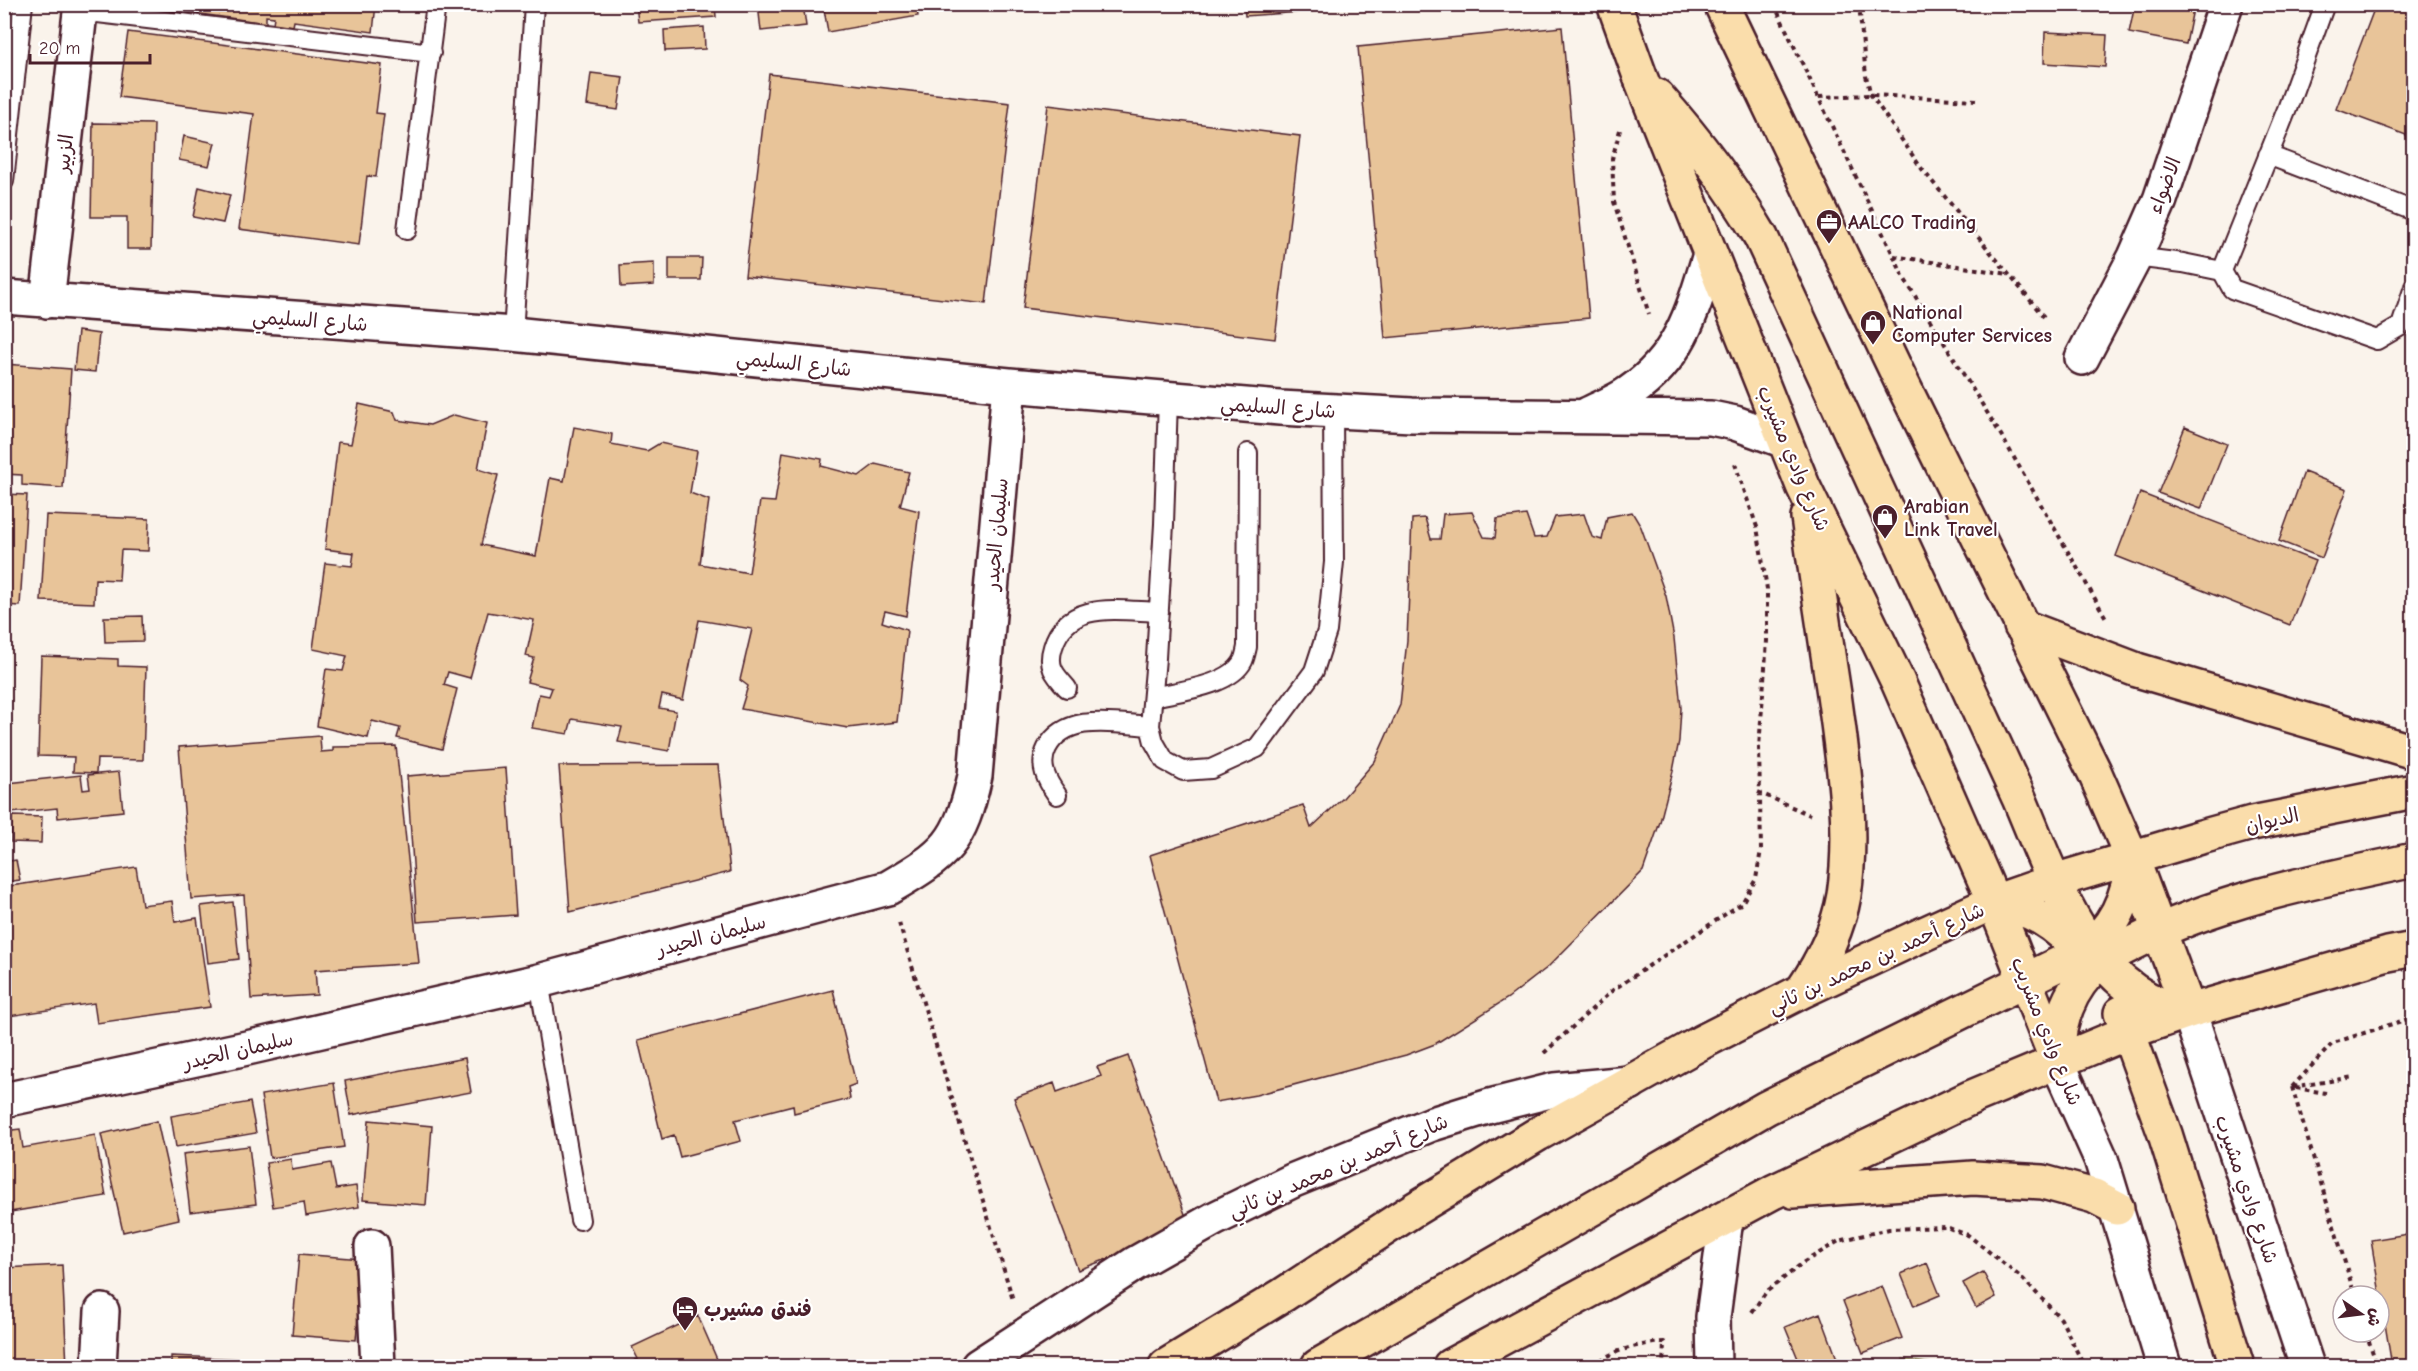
<svg xmlns="http://www.w3.org/2000/svg" width="2418" height="1371" font-family="'Comic Neue','Playpen Sans Arabic',sans-serif">
<style>
.green{fill:#d0e296;stroke:#8d8060;stroke-width:1.5}
.building{fill:#e8c499;stroke:#4a1f2b;stroke-width:1.5}
.lines{fill:none;stroke-linecap:round;stroke-linejoin:round}
.service-casing{stroke:#4a1f2b;stroke-width:22}
.minor-casing{stroke:#4a1f2b;stroke-width:38}
.tertiary-casing{stroke:#4a1f2b;stroke-width:38}
.primary-casing{stroke:#4a1f2b;stroke-width:38}
.path{stroke:#4a1f2b;stroke-width:4;stroke-dasharray:4.5 4.5;stroke-linecap:butt}
.service{stroke:#fff;stroke-width:18}
.minor{stroke:#fff;stroke-width:33}
.tertiary{stroke:#fff;stroke-width:33}
.primary{stroke:#faddab;stroke-width:33}
.labels{text-anchor:middle;stroke-width:4.5;stroke-linejoin:round;paint-order:stroke}
.street-label{font-size:20px;fill:#4a1f2b;stroke:#fff}
.poi-label{font-size:20px;font-weight:bold;fill:#4a1f2b;stroke:#fff;text-anchor:start}
</style>
<rect width="100%" height="100%" fill="#faf3eb"/>
<filter id="ink" filterUnits="userSpaceOnUse"><feTurbulence type="fractalNoise" baseFrequency=".0167" numOctaves="2"/><feDisplacementMap in="SourceGraphic" scale="12" xChannelSelector="R" yChannelSelector="G"/><feConvolveMatrix kernelMatrix="1 2 1 2 8 2 1 2 1" color-interpolation-filters="sRGB"/></filter>
<g filter="url(#ink)">
<!-- green -->
<path class="green" d="M1903,1359L1944,1366H1903Z"/>
<!-- building -->
<path class="building" d="M126,4H376L373,32L294,21L293,26L273,23L274,17L266,16V23Z
M636,4H715L716,17L638,22Z
M758,4H803L806,26L761,31Z
M823,4H916L918,16L828,32Z
M1244,4H1315V11L1245,16Z
M2135,4H2194L2186,44L2129,33Z
M2376,4H2414V138L2336,109Z
M704,27L705,49L665,51L664,30Z
M1562,27L1589,318L1385,338L1358,47Z
M128,32L382,65L376,113L384,114L376,177L367,176L359,245L239,229L254,114L119,97Z
M2045,32L2107,35L2105,67L2044,63Z
M591,73L623,77L618,110L587,105Z
M769,74L1010,103L986,304L745,276Z
M1048,105L1300,136L1275,339L1023,308Z
M93,123L154,124L151,249H127V217H91Z
M184,136L215,143L209,166L179,160Z
M199,187L230,195L223,223L193,217Z
M669,258H702L701,280H669Z
M654,263V285L621,287L620,265Z
M78,331L99,334L95,372L74,370Z
M4,364L71,369L63,488L22,485V475L4,474Z
M359,404L394,412L397,420L430,425L454,415L487,423L478,469L498,475L481,545L536,556L550,478L564,481L574,427L612,434L611,444L647,451L660,443L697,451L690,493L709,500L700,564L749,573L760,501L775,502L783,452L822,459L821,466L859,476L875,464L909,472L900,506L919,511L906,616L885,611L882,622L907,630L897,722L848,728L741,709L748,686L740,680L752,629L699,620L683,700L662,695L659,708L676,711L669,751L618,742L622,727L572,719L568,734L532,728L539,694L549,696L552,688L527,682L534,658L526,656L534,620L488,612L470,678L448,672L444,685L457,689L442,749L397,738L400,728L372,721L368,738L317,726L326,669L343,671L347,656L313,649L325,563L352,566L354,553L325,549L338,442L351,444Z
M2185,427L2227,444L2201,509L2158,493Z
M2304,472L2347,489L2322,558L2279,541Z
M2140,493L2315,561L2290,625L2116,556Z
M4,494L27,495L20,606L4,605Z
M1472,512L1484,537L1495,538L1497,519L1526,515L1534,538L1547,537L1555,517L1584,514L1592,537L1602,540L1607,517L1632,512L1641,527L1666,596L1674,638L1681,708L1679,741L1673,771L1660,822L1643,871L1548,967L1508,998L1435,1044L1406,1055L1256,1095L1216,1102L1150,855L1303,805L1311,828L1343,798L1375,761L1400,705L1407,640L1412,519L1425,518L1431,539H1440L1443,514Z
M46,515L149,519L148,551L121,550L119,580L95,579L94,603L41,601Z
M142,616L143,641L105,642L104,617Z
M41,656L118,659V666L146,667L143,760L97,759L96,773L73,772L74,757L38,756Z
M320,736L321,752L333,751V747L396,746L419,963L315,970L317,995L251,999L244,895L191,899L179,747Z
M718,765L730,872L570,912L559,766Z
M506,768L516,915L417,922L407,776Z
M119,772L123,811L58,818L57,808L11,813L8,783L81,775L83,790L90,789L88,775Z
M12,816L42,817L41,843L11,842Z
M16,860L20,880L4,882V862Z
M136,867L142,905L172,901L175,922L197,918L210,1007L97,1023L94,1003L9,1016L8,1007L4,1008V887Z
M233,902L239,959L208,963L201,906Z
M833,990L856,1084L848,1087L850,1099L794,1113L793,1105L735,1120L741,1141L680,1157L674,1135L662,1139L638,1040Z
M1128,1056L1190,1228L1078,1270L1014,1098L1054,1083L1057,1092L1101,1076L1097,1067Z
M465,1058L471,1092L351,1115L345,1081Z
M334,1083L344,1147L270,1158L261,1095Z
M250,1102L256,1133L176,1147L171,1116Z
M369,1120L432,1126L426,1205L363,1200Z
M157,1121L179,1219L123,1232L101,1134Z
M20,1129L23,1148L95,1135L106,1196L4,1213V1131Z
M249,1146L256,1204L190,1212L183,1154Z
M291,1159L292,1170L331,1163L336,1189L356,1186L359,1207L306,1216L304,1202L273,1207L266,1163Z
M2414,1233V1366H2392L2371,1240Z
M299,1254L363,1259L356,1340L292,1335Z
M1927,1263L1940,1295L1914,1306L1901,1274Z
M62,1265L67,1366H4V1268Z
M1983,1272L1996,1297L1976,1308L1963,1283Z
M1882,1286L1902,1338L1863,1353L1843,1301Z
M1820,1313L1839,1364L1834,1366H1801L1785,1327Z
M698,1316L720,1366H621L638,1359L632,1347Z
M171,1356L244,1359V1366H171Z
M269,1364L307,1366H269Z"/>
<g class="lines">
<!-- service casing -->
<g class="service-casing">
<path id="service" d="M2325,4L2287,109L2222,271L2232,289L2377,340L2401,326L2414,287
M81,11L431,53
M2268,155L2414,211
M4,181L23,4
M407,230L436,4
M2135,257L2183,263L2222,271
M513,334L534,4
M1168,399L1164,524L1156,658L1150,726L1154,742L1165,761L1183,771L1211,769L1257,748L1314,671L1327,631L1334,562L1333,410
M1067,688C1054,674 1047,666 1053,647C1067,599 1120,611 1159,612
M1153,697C1178,691 1230,686 1243,661C1245,657 1246,651 1247,647L1248,453
M1057,795C1047,781 1038,766 1047,748C1066,712 1116,724 1150,726
M539,981L580,1220"/>
</g>
<!-- minor casing -->
<g class="minor-casing">
<path id="minor" d="M4,297L513,334L1009,385L1280,408L1412,415L1711,418L1735,423L1785,441
M47,301L81,4
M2082,358L2135,257L2160,200L2226,4
M1588,414C1602,407 1618,401 1630,392C1681,357 1693,310 1710,254
M4,1100L247,1048L539,981L888,888C947,854 960,843 975,776L1009,385
M372,1246L378,1366
M99,1366L102,1311
M978,1366L1136,1263L1214,1219L1294,1180L1432,1124L1490,1106L1554,1090L1630,1083
M1714,1366L1713,1317L1726,1219"/>
</g>
<!-- tertiary casing -->
<g class="tertiary-casing">
<path id="tertiary" d="M2189,1011L2307,1366
M2057,1061L2101,1159L2164,1366"/>
</g>
<!-- primary casing -->
<g class="primary-casing">
<path id="primary" d="M1614,4L1641,79L1803,486L1898,682L1994,902L2057,1061
M1721,4L1903,385L2094,771L2132,858L2189,1011
M1657,96C1696,140 1731,186 1761,237L2019,798C2051,873 2093,1003 2189,1011
M2021,626L2137,670L2414,752
M1994,902C2031,908 2057,924 2081,953
M1802,991C1822,962 1838,930 1844,895C1854,828 1843,760 1834,694C1825,635 1816,576 1808,517
M2121,1013L2165,1134L2237,1366
M2057,1057C2058,1026 2067,996 2088,973C2099,960 2118,951 2134,943C2220,899 2320,880 2414,860
M1793,1191L1973,1178L2043,1182L2094,1196L2117,1208
M1166,1366L1283,1295L1410,1212L1538,1134L1702,1042L1802,991L1915,938L1994,902L2054,881L2201,837L2252,823L2414,791
M1318,1366L1766,1108L2081,953C2114,931 2130,896 2132,858
M1450,1366L1773,1192L1972,1097L2129,1032L2189,1011L2388,954L2414,949"/>
</g>
<!-- path -->
<path class="path" d="M1774,4L1904,278L2001,435L2106,618
M1859,4L1866,76L1871,95L1922,169L2044,317
M1819,97L1871,95L1976,100
M1620,130L1612,159L1614,202L1649,314
M1894,256L2008,274
M1758,792L1810,815
M899,923L1013,1300
M1544,1053L1613,990L1742,903L1756,879L1761,850L1759,747L1767,641V589L1757,527L1735,464
M2292,1087L2355,1296
M2292,1087L2333,1043L2414,1017
M2293,1087L2354,1077
M2296,1088L2326,1093
M1752,1312L1766,1292L1804,1262L1839,1241L1889,1229L1946,1227L1968,1235L2023,1279L2061,1319L2084,1366
M2366,1332L2377,1366
M1593,1366C1611,1350 1640,1344 1664,1342L1663,1366"/>
<!-- service -->
<use href="#service" class="service"/>
<!-- minor -->
<use href="#minor" class="minor"/>
<!-- tertiary -->
<use href="#tertiary" class="tertiary"/>
<!-- primary -->
<use href="#primary" class="primary"/>
</g>
</g>
<!-- icons -->
<defs>
<g id="office-pin" transform="scale(1.35)"><path d="M0 17L-7.5 6A9.5 9.5 0 1 1 7.5 6Z" fill="#4a1f2b" stroke="#fff"/><path d="M-6-3h4V-5.5h4V-3h4V5H-6ZM-1-4.5V-3h2v-1.5ZM-6 0V1H6V0Z" fill="#fff"/></g>
<g id="shop-pin" transform="scale(1.35)"><path d="M0 17L-7.5 6A9.5 9.5 0 1 1 7.5 6Z" fill="#4a1f2b" stroke="#fff"/><path d="M-5-2.5h2.3a2.7 3.5 0 0 1 5.4 0H5L5.5 6h-11ZM-1.5-2.5h3a1.5 2.3 0 0 0-3 0Z" fill="#fff"/></g>
<g id="hotel-pin" transform="scale(1.35)"><path d="M0 17L-7.5 6A9.5 9.5 0 1 1 7.5 6Z" fill="#4a1f2b" stroke="#fff"/><path d="M-6-4.5h1.5V1H6V5H4.5V3h-9V5H-6ZM-4 0a1.8 1.8 0 1 1 3.6 0ZM.5 0V-2.5h3Q6-2.5 6 0Z" fill="#fff"/></g>
</defs>
<g fill-rule="evenodd">
<use href="#office-pin" x="1829" y="222"/>
<use href="#shop-pin" x="1873" y="323"/>
<use href="#shop-pin" x="1885" y="517"/>
<use href="#hotel-pin" x="685" y="1309"/>
</g>
<g class="labels">
<!-- street labels -->
<g class="street-label">
<text transform="translate(64 153) rotate(-83)" y="7">الزبير</text>
<text transform="translate(2164 185) rotate(-69)" y="7">الاضواء</text>
<text transform="translate(310 320) rotate(4)" y="7">شارع السليمي</text>
<text transform="translate(794 363) rotate(6)" y="7">شارع السليمي</text>
<text transform="translate(1278 407) rotate(4)" y="7">شارع السليمي</text>
<text transform="translate(1794 458) rotate(67)" y="7">شارع وادي مشيرب</text>
<text transform="translate(996 534) rotate(-85)" y="7">سليمان الحيدر</text>
<text transform="translate(2272 820) rotate(-13)" y="7">الديوان</text>
<text transform="translate(711 935) rotate(-15)" y="7">سليمان الحيدر</text>
<text transform="translate(1876 958) rotate(-25)" y="7">شارع أحمد بن محمد بن ثاني</text>
<text transform="translate(2047 1031) rotate(68)" y="7">شارع وادي مشريب</text>
<text transform="translate(238 1050) rotate(-13)" y="7">سليمان الحيدر</text>
<text transform="translate(1338 1166) rotate(-23)" y="7">شارع أحمد بن محمد بن ثاني</text>
<text transform="translate(2247 1189) rotate(71)" y="7">شارع وادي مشيرب</text>
</g>
<!-- poi labels -->
<g class="poi-label">
<text x="1848" y="229">AALCO Trading</text>
<text x="1892" y="319">National<tspan x="1892" dy="23">Computer Services</tspan></text>
<text x="1904" y="513">Arabian<tspan x="1904" dy="23">Link Travel</tspan></text>
<text x="704" y="1316">فندق مشيرب</text>
</g>
</g>
<!-- margin -->
<rect width="2418" height="1371" fill="none" stroke="#fff" stroke-width="24"/>
<rect x="12" y="12" width="2394" height="1347" fill="none" stroke="#4a1f2b" stroke-width="2" filter="url(#ink)"/>
<!-- north arrow -->
<g transform="translate(2361 1314) rotate(104)"><circle r="28" fill="#ffffff" stroke="#b7a5aa" stroke-width="1.5"/>
<path d="M0-4.5L10 22L0 15L-10 22Z" fill="#4a1f2b"/>
<text y="-9" font-size="16" font-weight="bold" text-anchor="middle" fill="#4a1f2b">ش</text>
</g>
<!-- scale -->
<path d="M30 54v9h120v-9" fill="none" stroke="#4a1f2b" stroke-width="3"/>
<text x="39" y="54" font-size="18" fill="#4a1f2b" stroke="#ffffff" stroke-width="4.5" paint-order="stroke">20 m</text>
</svg>
